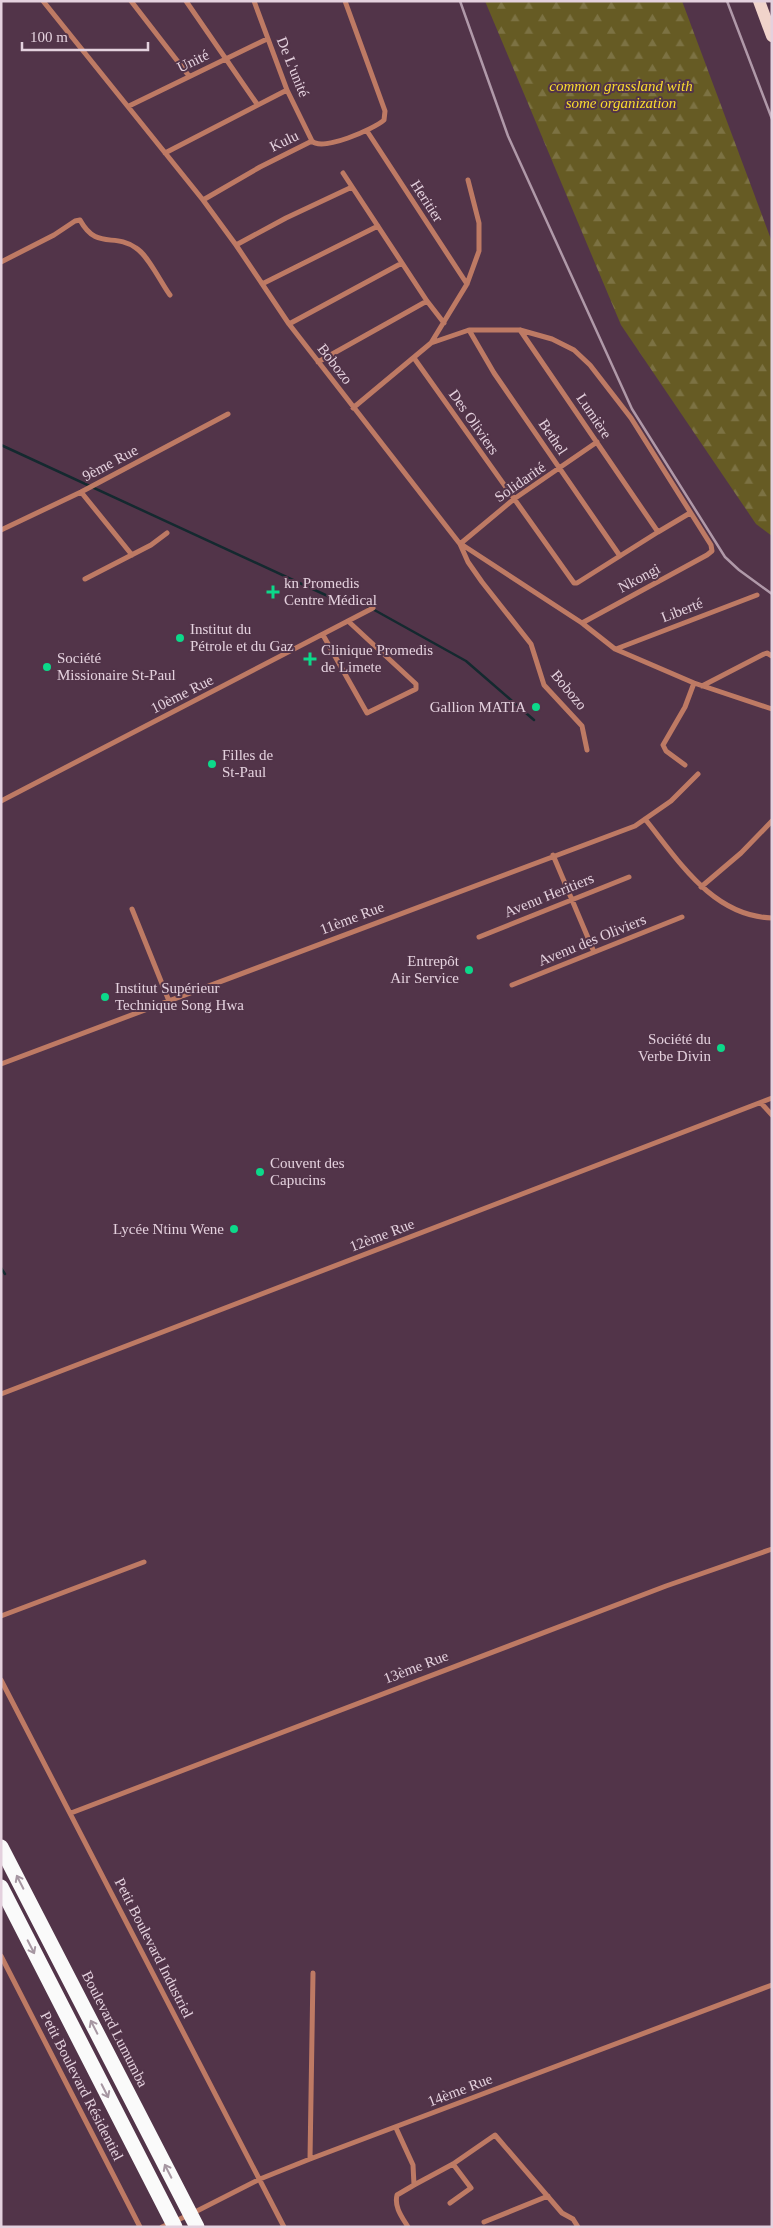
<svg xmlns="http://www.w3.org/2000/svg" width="773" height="2228" font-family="Georgia,serif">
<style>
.forest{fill:url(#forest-firs)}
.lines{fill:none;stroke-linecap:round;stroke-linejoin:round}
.stream{stroke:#14292f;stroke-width:2.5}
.street{stroke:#be7a64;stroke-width:5}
.primary{stroke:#f1d4cb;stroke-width:12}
.highway{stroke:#fafafa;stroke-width:15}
.rail{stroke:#b099a9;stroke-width:2.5}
.oneway{stroke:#a697a2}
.poi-dot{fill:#0cd98a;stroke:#523449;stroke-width:2}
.labels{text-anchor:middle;stroke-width:4;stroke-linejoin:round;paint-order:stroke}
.street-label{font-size:15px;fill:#e4d1de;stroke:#523449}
.park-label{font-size:15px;font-style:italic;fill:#fadc2d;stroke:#523449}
.poi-label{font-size:15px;fill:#e4d1de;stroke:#523449;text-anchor:start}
</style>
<defs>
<pattern id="forest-firs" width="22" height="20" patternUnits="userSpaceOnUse" patternTransform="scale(1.25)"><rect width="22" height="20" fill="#665b24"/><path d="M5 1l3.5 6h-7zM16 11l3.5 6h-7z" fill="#7c7243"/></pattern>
</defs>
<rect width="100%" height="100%" fill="#523449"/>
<!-- forest -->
<path class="forest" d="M485,1H682L772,242V536L756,524L621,325Z"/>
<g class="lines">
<!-- stream -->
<path class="stream" d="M1,445L345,604L360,602L466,661L534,720
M1,1268L5,1274"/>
<!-- street -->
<path class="street" d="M43,1L203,200L236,245L289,324L460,544L468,562L482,582L531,644L544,685L582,726L587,750
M131,1L189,76
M186,1L257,104
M254,1L287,90L312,141
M129,106L267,39
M367,131L467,284
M165,153L287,90
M343,173L427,301L444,323
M203,200L260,167L312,141C322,152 374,129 384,120L385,111L345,1
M236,245L286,218L352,187
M1,262L54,235L75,221L80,220C97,251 114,232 136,248C148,255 161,283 170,295
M262,284L378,226
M289,324L402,263
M469,330L494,373L620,556
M520,330L658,532L690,513
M431,343L469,330H520L552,339L574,350L590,365L631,418L711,545L712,551L707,555L582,623
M414,358L574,583H577L658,532
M318,362L427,301
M353,408L431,343L467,284L479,251V223L468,180
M81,492L132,555
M1,530L81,492L228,414
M460,544L514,499L597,442
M461,544L582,623L615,649L694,683L772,709
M85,579L151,545L167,533
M323,635L367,713L416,689V684L348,621
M616,649L757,595
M702,686L764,654L767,653L772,656
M685,765L666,751L663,745L685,707L694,683
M1,801L373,608
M645,819C679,861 712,916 772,918
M553,855L594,952
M701,887L741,853L772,821
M132,909L169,1001
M479,937L629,877
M512,985L682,917
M1,1064L635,826L671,801L698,774
M761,1103L772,1115
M1,1394L772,1098
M1,1616L144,1562
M1,1680L284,2227
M71,1813L666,1586L772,1549
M1,1956L140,2227
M396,2128L413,2165L414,2185L453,2164L495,2135L562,2213L573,2219L578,2227
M310,2159L313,1973
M450,2203L471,2188L453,2164
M484,2222L548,2196
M162,2227L191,2214L260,2179L310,2159L772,1985
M408,2227C402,2217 394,2207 397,2195L414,2185"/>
<!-- primary -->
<path class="primary" d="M759,1L772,36"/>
<!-- highway -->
<path class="highway" d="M1,1847L197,2227
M1,1887L175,2227"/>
<!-- rail -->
<path class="rail" d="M460,1L508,136L632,409L725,557L739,570L772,594
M727,1L772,119"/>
</g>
<!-- one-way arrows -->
<defs><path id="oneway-shaft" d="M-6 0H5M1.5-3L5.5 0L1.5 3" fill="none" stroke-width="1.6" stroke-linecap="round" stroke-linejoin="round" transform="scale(1.25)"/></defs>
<g class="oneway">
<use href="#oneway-shaft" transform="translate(20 1882) rotate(-117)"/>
<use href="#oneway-shaft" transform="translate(31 1947) rotate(63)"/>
<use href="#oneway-shaft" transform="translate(94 2027) rotate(-117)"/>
<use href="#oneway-shaft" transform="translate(105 2091) rotate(63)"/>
<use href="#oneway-shaft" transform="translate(168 2171) rotate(-117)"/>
</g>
<!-- markers -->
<g class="poi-dot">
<path d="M270.5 584.5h5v5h5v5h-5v5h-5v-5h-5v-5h5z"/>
<circle cx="180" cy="638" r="5"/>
<path d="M307.5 651.5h5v5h5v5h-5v5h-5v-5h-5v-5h5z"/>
<circle cx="47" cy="667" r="5"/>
<circle cx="536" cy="707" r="5"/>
<circle cx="212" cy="764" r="5"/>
<circle cx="469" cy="970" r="5"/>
<circle cx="105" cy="997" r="5"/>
<circle cx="721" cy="1048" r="5"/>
<circle cx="260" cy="1172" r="5"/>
<circle cx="234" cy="1229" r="5"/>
</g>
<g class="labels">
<!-- street labels -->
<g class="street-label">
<text transform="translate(193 61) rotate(-26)" y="5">Unité</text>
<text transform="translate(293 67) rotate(68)" y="5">De L'unité</text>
<text transform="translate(284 141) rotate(-26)" y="5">Kulu</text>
<text transform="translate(427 201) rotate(57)" y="5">Heritier</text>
<text transform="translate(335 364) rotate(52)" y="5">Bobozo</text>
<text transform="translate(594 416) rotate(56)" y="5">Lumière</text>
<text transform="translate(474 422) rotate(55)" y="5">Des Oliviers</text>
<text transform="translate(553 437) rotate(56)" y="5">Bethel</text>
<text transform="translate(110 463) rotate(-28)" y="5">9ème Rue</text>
<text transform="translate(520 482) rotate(-35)" y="5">Solidarité</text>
<text transform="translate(639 578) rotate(-28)" y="5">Nkongi</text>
<text transform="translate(682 610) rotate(-21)" y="5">Liberté</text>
<text transform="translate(569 690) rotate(50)" y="5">Bobozo</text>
<text transform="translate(182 694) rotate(-27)" y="5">10ème Rue</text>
<text transform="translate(549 895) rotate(-22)" y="5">Avenu Heritiers</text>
<text transform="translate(352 918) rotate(-21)" y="5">11ème Rue</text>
<text transform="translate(592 940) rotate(-22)" y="5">Avenu des Oliviers</text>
<text transform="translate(382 1235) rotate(-21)" y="5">12ème Rue</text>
<text transform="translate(416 1667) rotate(-21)" y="5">13ème Rue</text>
<text transform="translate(154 1948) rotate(63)" y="5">Petit Boulevard Industriel</text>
<text transform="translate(115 2029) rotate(63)" y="5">Boulevard Lumumba</text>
<text transform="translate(82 2086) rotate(63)" y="5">Petit Boulevard Résidentiel</text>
<text transform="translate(460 2090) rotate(-21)" y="5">14ème Rue</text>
</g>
<!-- park labels -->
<g class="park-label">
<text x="621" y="91">common grassland with<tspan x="621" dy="17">some organization</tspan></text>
</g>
<!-- poi labels -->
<g class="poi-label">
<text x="284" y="588">kn Promedis<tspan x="284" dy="17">Centre Médical</tspan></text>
<text x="190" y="634">Institut du<tspan x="190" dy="17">Pétrole et du Gaz</tspan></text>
<text x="321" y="655">Clinique Promedis<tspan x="321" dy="17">de Limete</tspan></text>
<text x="57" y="663">Société<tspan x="57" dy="17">Missionaire St-Paul</tspan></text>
<text x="526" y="712" text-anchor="end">Gallion MATIA</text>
<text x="222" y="760">Filles de<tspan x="222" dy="17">St-Paul</tspan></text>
<text x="459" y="966" text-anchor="end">Entrepôt<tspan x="459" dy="17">Air Service</tspan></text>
<text x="115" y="993">Institut Supérieur<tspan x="115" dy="17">Technique Song Hwa</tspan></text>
<text x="711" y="1044" text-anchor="end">Société du<tspan x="711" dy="17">Verbe Divin</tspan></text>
<text x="270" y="1168">Couvent des<tspan x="270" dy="17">Capucins</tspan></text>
<text x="224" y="1234" text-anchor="end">Lycée Ntinu Wene</text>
</g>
</g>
<!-- border -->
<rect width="773" height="2228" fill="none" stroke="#e4d1de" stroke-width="5"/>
<!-- scale -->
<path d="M22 42v8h126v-8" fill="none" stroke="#e4d1de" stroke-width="2.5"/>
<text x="30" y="42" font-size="15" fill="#e4d1de" stroke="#523449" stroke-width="4" paint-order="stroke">100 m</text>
</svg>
